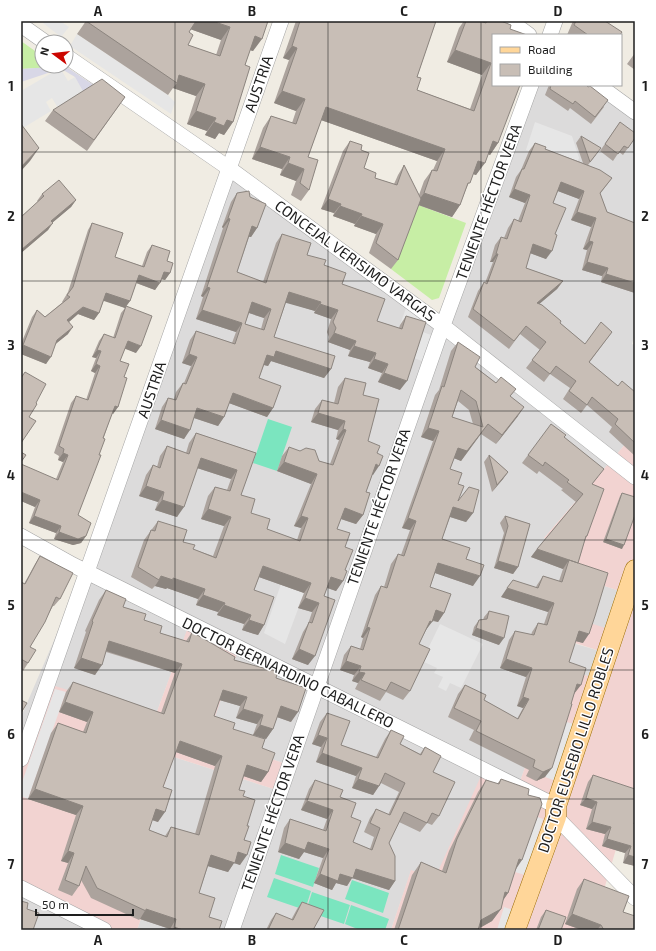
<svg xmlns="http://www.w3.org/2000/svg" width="656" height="951" font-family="'Exo 2',sans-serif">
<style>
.residential{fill:#dcdbdb}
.commercial{fill:#f2d3d1}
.grass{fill:#c7eea5}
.pitch{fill:#7be5bf}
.parking{fill:#e6e6e6}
.plaza{fill:#d8d7e6}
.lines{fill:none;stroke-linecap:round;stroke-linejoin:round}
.minor-casing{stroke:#a5a5a5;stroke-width:16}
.major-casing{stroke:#986a00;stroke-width:21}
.minor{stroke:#fff;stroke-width:15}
.major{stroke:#ffd699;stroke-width:20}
.wall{fill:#aca39d;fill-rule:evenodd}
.shaded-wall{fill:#8c857f}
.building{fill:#c8beb6;stroke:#8c857f;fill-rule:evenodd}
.grid{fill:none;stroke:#1e1e1e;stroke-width:1;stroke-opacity:0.55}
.labels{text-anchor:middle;stroke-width:3;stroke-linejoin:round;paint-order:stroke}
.street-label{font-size:15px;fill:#1e1e1e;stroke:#fff}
.neatline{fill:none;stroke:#1e1e1e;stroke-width:1.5}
.grid-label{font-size:13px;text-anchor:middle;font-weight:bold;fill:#1e1e1e}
</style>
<rect width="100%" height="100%" fill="#f0ece3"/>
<!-- residential -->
<path class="residential" d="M526,85H603L635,102V334L632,344L635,345V433L544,538L575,548L567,574L623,592L612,630L566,641L603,652L594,678L543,662L554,689L519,784L435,878L411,871L391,930H137L166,847L146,838L174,757L277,790L286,764L208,737L188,628L155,717L21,773V717L80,580L224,170L442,319Z
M21,884L114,930H21Z"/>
<!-- commercial -->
<path class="commercial" d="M635,433V785L592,930H391L411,870L435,878L485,767L519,784L553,690L543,662L594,678L603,652L566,640L574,618L612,630L623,592L567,574L575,548L544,538Z
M188,627L237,653L208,737L286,764L277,790L174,757L146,838L166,846L137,930H114L21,884V773L52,685L155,717Z"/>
<!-- grass -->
<path class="grass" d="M21,41L42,56V66L59,67L21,69Z
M416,204L466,223L439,298L432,300L391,269Z"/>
<!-- pitch -->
<path class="pitch" d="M268,419L292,427L277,471L253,463Z
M281,855L319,868L313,887L275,874Z
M274,878L311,891L305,910L267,897Z
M352,880L389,893L383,913L345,899Z
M312,892L350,905L344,924L306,911Z
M351,905L389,919L385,930H360L345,924Z"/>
<!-- parking -->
<path class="parking" d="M44,21H60L69,27L61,37L43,23Z
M77,34L168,95L175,102L171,114L70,46Z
M60,68L68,81L75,77L84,93L58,108L52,98L46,102L51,111L23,128L21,124V91Z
M535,122L572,136L579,158L575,168L526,150Z
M406,308L424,321L420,331L431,335L422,361L411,357L400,325Z
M281,584L304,593L285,644L264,633Z
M440,624L483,644L461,688L450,683L446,691L438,687L443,677L434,673L437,668L422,661Z
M55,689L66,692L28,799L21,796V785Z
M563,721L574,724L556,781L545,777Z
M535,816L543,819L525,875L515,872Z
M504,907L513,910L506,930H497Z"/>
<!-- plaza -->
<path class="plaza" d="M65,66L95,86L84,93L75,77L60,68L45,74L21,82V69Z"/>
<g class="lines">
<!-- minor casing -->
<g class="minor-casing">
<path id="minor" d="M510,21L529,35
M21,25L45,42
M550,35L555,21
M66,56L230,169L443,326L635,477
M598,85L635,112
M21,536L73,565L556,806
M21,759L281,21
M556,817L635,898
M21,888L104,930
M232,930L438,339L531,85"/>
</g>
<!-- major casing -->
<g class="major-casing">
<path id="major" d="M515,930L556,817V806L635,570"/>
</g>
<!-- minor -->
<use href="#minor" class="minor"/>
<!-- major -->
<use href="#major" class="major"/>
</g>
<!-- wall -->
<path class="wall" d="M86,21H268L253,51L250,50L245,65L233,122L224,135L219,133L215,139L205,135L207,131L187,124L196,96L173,88L168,95L77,34ZM190,29L221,40L216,55L188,45L189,32Z
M296,21H436L417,77V90L470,109L482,75L447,62L459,28L464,21H480L485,23L486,21H501L510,29L498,143L490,155L488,154L476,175L473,174L466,189L460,205L452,217L418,205L398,260L391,269L369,253L376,234L354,226L355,224L333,216L334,213L321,209L343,151L350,141L361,150L364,168L375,178L394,184L398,175L404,165L419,195L424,181L432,170H433L437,161L321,120L308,157L309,190L301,201L291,195L296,181L280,175L282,169L252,159L263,128L271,116L292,123L296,111L274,103L289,60L283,58Z
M573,21H605L620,35H567Z
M635,53V70L627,64Z
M549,85H586L604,107L591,124L570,108L568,111L545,95Z
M125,97L87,151L45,121L53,110Z
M620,122L635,138L623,155L619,152L613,161L600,151Z
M581,136L596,155L588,165L612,178L600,194L607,212L635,223V293L601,282L602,276L582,270L587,250L583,249L591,227L571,220L579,199L558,191L553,203L555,234L546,259L530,253L526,268L563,281L557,289L539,304L560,323L585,344L612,332L589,363L618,386L635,392V400L634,401L635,402V456L609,432L612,427L587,405L581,413L563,399L570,388L550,374L544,382L526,368L540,350L520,334L509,349L468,317L478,291L484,282L485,283L493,262H490L495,245L501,237L504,238L508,228L514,219L518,221L525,203L509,197L516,177L521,170L529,151L535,143L545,149L583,163L576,143Z
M237,193L250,197L257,228L251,237H249L237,272L263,282L276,243L282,234L307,255L324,265L377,321L399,328L400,325L406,316L400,390L378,382L382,373L368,368L370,362L348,356L350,350L328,342L329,337L327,332L331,319L314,313L315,311L286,302L274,337L331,369L324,378L271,361L268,366L264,365L259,378L273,408L267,417L229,403L224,417L218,426L194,418L184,439L155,429L162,407L168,398L174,399L176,392L183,383H184L191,366L182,363L190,340L196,331L232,343L236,332L196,319L203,297L201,296L223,228L222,227L231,202ZM249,313L264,318L261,329L245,324Z
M42,194L76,200L71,207L52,223L48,230L21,253V217L38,202L37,201Z
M92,223L115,257L142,266L147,252L152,245L167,261L170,273L165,280L162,279L155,290L136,283L130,301L126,306L136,353L125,348L120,361L124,377L118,407L113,414L112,413L78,515L86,536L81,543L73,545L54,539L56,533L29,523L35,507L21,501L56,479L63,462L58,460L59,456L54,453L71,403L76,396L86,400L95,373L91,371L96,358L92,357L99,341L104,334L113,338L121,313L125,308L104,300L99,313L94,320L78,314L69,322L68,334L55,344L46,364L21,354V344L32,317L37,310L45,317L63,302H62L68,292L88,230Z
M458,342L475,367L496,383L516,389L510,396L518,416L496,444L481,434L461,461L454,458L450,469L458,484V501L473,513L466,522L450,517L442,539L466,559L473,586L435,573L430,587L444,613L438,622L432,621L426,630L419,644L410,691L403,700L386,692L380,701L355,689L358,683L352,681L354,675L340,670L344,655L351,646L360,649L363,638L361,637L375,595L381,586L384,587L391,564L398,554L401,555L410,530L402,528L433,441L421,437L435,395L439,390L451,351ZM458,401L469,410L473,424L452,417Z
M345,378L363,395L368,441L377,453L373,475H372L366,492L363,515L356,524L341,519L337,529L345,547V570L343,581L336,591L327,588L324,596L308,665L292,659L303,632L308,624L312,612L298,608L304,593L259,577L254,590L264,625L258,635L242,630L244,624L217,615L218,612L196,605L198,599L167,588L166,589L155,586L152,589L131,577L144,540L158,521L193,549L213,556L224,526L201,519L208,496L215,487L227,490L231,479L197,468L177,517L155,510L158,502L139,496L146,475L153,465L157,467L160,456L167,446L186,453L189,443L196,433L256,453L241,495L251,513L267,529L297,540L301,528L294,526L311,484L277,471L282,456L289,447L319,461L330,464L339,440L336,439L338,430L311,422L315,409L322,400L334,403L338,387Z
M564,437L598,477L592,484L587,536L585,540L578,563L583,643L575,641L569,662L574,694L545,777L536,781L526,776L529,770L469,740L474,730L448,717L458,694L465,685L484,700L517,719L523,708L517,706L526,677L500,668L509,640L515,631L531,635L532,632L538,623L544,624L548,612L501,597L536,587L537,585L543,576L559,581L563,569L531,557L537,549L576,502L561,490L563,489L539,471L537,474L522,463L528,455Z
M489,455L508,472L503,479L492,492L484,462Z
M622,493V549L603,542L620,496Z
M505,516L530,524L518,567L513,574L494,568L504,533L500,523Z
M40,556L60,599L54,606H53L30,647L28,663L23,671L21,669V582L24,584L35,564Z
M106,590L123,607L144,620L160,633L186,641L192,632L234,660L266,669L269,665L276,678L291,722L277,717L273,729L266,739L253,735L257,724L236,718L240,706L219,700L214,716L262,748L268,772L261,782L244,776L239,790L243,796L247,826L240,865L234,863L228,872L208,866L199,893L209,917L219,930H169L170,929L140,919L139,920L91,898L81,880L79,886L72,896L58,890L68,863L61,861L76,815L28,799L51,733L58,723L83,732L87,722L59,712L66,692L73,682L161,713L175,673L106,652L95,675L74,668L86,632L85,631L99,600ZM176,752L215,766L195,834L171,827L165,836L149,830L152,820L158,822L163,787Z
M489,611L499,645L472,635L474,627L479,620H483L484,617Z
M327,713L341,745L376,757L385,739L391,730L400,744L420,754L425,747L433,772L439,816L432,825L427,823L420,832L399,822L389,843L395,881L389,890L352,878L347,886L336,883L332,890L314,883L323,858L304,852L299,859L278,852L284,828L290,819L323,830L327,819L301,810L309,789L315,780L340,797L351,817L353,842L370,849L374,837L364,832L370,818L376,809L388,815L399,792L381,783L373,795L352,788L356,776L316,762L321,747L312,744L320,722Z
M593,775L634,824H635V866L623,863L625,853L602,846L605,834L586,829L592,809L580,805L588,782Z
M501,779L528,795L515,870L508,893L503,900L501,909L492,921L478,929V930H394L412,875L421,862L442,871L449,851L478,792L486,780L497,784Z
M584,879L623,912L635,930H582L565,924L577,889Z
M302,902L313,930H266L271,920L276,913L291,920L297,909Z
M546,910L561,930H536L541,917Z"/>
<!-- shaded-wall -->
<path class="shaded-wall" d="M196,21H212L230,27L221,40L190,29Z
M255,36L262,39L253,51L246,49Z
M292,46L297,48L289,60L283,58Z
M455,50L491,63L482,75L447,62Z
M179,75L205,84L196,96L173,88L177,83Z
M282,91L305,99L296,111L274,103Z
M326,107L445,149L437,161L318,119Z
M196,111L216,118L207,131L187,124Z
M227,120L233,122L224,135L219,133L215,139L205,135L214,122Z
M493,141L498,143L490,155L485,153Z
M260,147L290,157L282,169L252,159Z
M39,148L30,161L21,171V167Z
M478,161L485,163L476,175L470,173Z
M288,163L304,169L296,181L280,175Z
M561,182L584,191L579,199L555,190Z
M514,189L530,195L525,203L509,197Z
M424,193L460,205L452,217L416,204Z
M328,199L341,204L334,213L321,209Z
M76,200L71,207L46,228L51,221Z
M340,206L362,214L355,224L333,216Z
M577,212L596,218L591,227L571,220Z
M361,216L383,224L376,234L354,226Z
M228,218L230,219L223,228L222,227Z
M53,223L48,230L21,253V250Z
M252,226L257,228L251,237L246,236Z
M589,241L593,242L587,250L583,249Z
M533,244L552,251L546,259L527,252Z
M496,254H498L493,262H490Z
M587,262L608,268L602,276L582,270Z
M164,272L170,273L165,280L160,279Z
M606,274L635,283V293L601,282Z
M139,275L160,283L155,290L134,282Z
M563,281L557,289L531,311L537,303Z
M207,287L210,288L203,297L201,296Z
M289,292L321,302L315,311L283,302Z
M106,293L130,301L125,308L126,306L125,308L101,300Z
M252,302L271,309L264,318L246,312Z
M320,304L338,310L331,319L314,313Z
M83,307L99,313L94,320L78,314L63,327L67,320Z
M202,310L242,323L236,332L196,319Z
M73,327L68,334L52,347L57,340Z
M334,333L356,341L350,350L328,342Z
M128,341L141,346L136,353L123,348Z
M23,345L51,357L46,364L21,354V348Z
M354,346L376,353L370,362L348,356Z
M97,350L101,351L96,358L92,357Z
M276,351L331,369L324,378L271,361L268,366L260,364L267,355Z
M189,354L197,357L191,366L182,363Z
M374,359L388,364L382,373L368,368Z
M96,364L100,366L95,373L91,371Z
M384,373L407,381L400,390L378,382Z
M233,393L273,408L267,417L226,402Z
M115,406L118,407L113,414L110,412Z
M524,407L518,416L496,444L502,435Z
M197,408L224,417L218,426L191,417Z
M318,413L345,421L338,430L311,422Z
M161,420L190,430L184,439L155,429Z
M488,424L461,461L451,457L458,448Z
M428,428L439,431L433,441L421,437Z
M343,429L346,430L339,440L336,439Z
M63,453L68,455L63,462L58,460Z
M201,458L237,470L231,479L194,467Z
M284,462L317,474L311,484L277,471Z
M376,464L379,466L373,475L369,474Z
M508,472L503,479L492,492L497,485Z
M146,486L164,492L158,502L139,496Z
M21,492L40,500L35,507L21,501Z
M162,500L184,507L177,517L155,510Z
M453,507L473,513L466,522L447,516Z
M345,508L363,515L356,524L338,518Z
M208,509L231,517L224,526L201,519Z
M34,516L61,526L56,533L29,523Z
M301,516L308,518L301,528L294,526Z
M408,518L416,521L410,530L402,528Z
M59,532L86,536L81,543L73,545L54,539Z
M606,539L624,545L622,549L603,542Z
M537,549L569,560L563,569L531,557Z
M498,561L518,567L513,574L494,568Z
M438,563L480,576L473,586L432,572Z
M263,566L311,583L304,593L256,576Z
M161,576L173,578L205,589L198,599L167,588L166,589L155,586L159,580Z
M331,577L343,581L336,591L325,587Z
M507,588L554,603L548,612L501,597Z
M203,595L225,603L218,612L196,605Z
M305,598L319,603L312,612L298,608Z
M224,605L251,615L244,624L217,615Z
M436,610L444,613L438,622L429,619Z
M249,620L264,625L258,635L242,630Z
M430,621L432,622L425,631Z
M367,627L370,628L363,638L361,637Z
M476,628L504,638L499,645L472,635Z
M579,631L589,634L583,643L572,640Z
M109,641L182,664L175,673L103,650Z
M299,649L315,656L308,665L292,659Z
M81,658L102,665L95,675L74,668Z
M506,659L532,668L526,677L500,668Z
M346,661L361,666L354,675L340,670Z
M359,672L365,673L358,683L352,681Z
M577,684L581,685L574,694L570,693Z
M223,690L247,697L240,706L216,699Z
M523,697L529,699L523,708L517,706Z
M65,702L93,712L87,722L59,712Z
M281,706L298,712L291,722L274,716Z
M243,709L263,715L257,724L236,718Z
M260,725L273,729L266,739L253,735Z
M318,735L327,738L321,747L312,744Z
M180,741L222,756L215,766L173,751Z
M322,753L362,768L356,776L316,762Z
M247,765L268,772L261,782L240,775Z
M552,768L545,777L536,781L543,772Z
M358,779L379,786L373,795L352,788Z
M35,789L83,806L76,815L28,799Z
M586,798L597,802L592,809L580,805Z
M307,801L333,810L327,819L301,810Z
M156,809L165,812L158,822L149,819Z
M592,822L611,827L605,834L586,829Z
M607,839L631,846L625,853L602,846Z
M308,842L329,849L323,858L304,852L299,859L278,852L285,843Z
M68,851L74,853L68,863L61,861Z
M238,852L247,855L240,865L234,863L228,872L204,865L211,855Z
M628,855L635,857V866L623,863Z
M519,859L522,860L514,872Z
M356,869L395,881L389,890L352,878L347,886L336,883L332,890L314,883L320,874H340Z
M505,892L508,893L500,905Z
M146,909L176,919L170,929L140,919Z
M501,909L492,921L476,930L481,920Z
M572,914L601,925L597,930H582L565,924Z
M174,927L183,930H172Z"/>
<!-- building -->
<path class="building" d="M86,21H196L189,32L193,35L188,45L220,56L230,27L212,21H268L262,39L255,36L245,65L250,67L233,122L227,120L224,126L214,122L216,118L196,111L205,84L179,75L177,83Z
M300,21H436L417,77L421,78L417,90L474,111L491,63L455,50L466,21H480L486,23L487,21H501L511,25L510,29L527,35H493V85H520L498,143L493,141L485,163L478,161L470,183H468L460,205L424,193L432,170L437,171L445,149L326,107L308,157L318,160L309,190L300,183L304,169L288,163L290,157L260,147L271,116L296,124L305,99L282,91L297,48L292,46Z
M576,21H605L622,32L620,35H588L574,25Z
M102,79L125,97L94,140L53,110Z
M551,85H586L588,87L590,86L608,100L595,117L575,101L573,104L550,89Z
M620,122L635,133V138L628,148L624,146L618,154L605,144Z
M21,124L39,148L21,167Z
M581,136L601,148L590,162Z
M350,141L362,145L361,150L369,153L364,168L376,173L375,178L397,185L404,165L421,199L398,260L376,243L383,224L361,216L362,214L340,206L341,204L328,199Z
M535,143L546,147L545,149L600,170L612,178L600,193L607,212L635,223V283L606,274L608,268L587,262L593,242L589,241L596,218L577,212L584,191L561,182L553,203L566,208L555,234L557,235L552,251L533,244L526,268L563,281L537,303L542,305L561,321L560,323L585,344L601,322L612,332L589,362L618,386L622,381L635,392V399L634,400L635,402V443L615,424L618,419L592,397L587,405L569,391L576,381L556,366L550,374L532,360L546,342L526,326L514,341L473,309L484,282L487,284L498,254H496L501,237L507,239L514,219L521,222L530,195L514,189L522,169H524Z
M59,180L76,200L51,221L53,223L21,250V217L44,196L42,194Z
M249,191L250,197L266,204L257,228L252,226L237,272L266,283L282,234L311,243L307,255L326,260L324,265L346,273L342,284L385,299L377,321L402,329L406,316L426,322L407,381L384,373L388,364L374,359L376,353L354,346L356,341L334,333L336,328L333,322L338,310L320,304L321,302L289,292L274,337L335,356L331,369L276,351L274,357L267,355L259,378L281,386L273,408L233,393L224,417L197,408L190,430L161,420L168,398L176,400L183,383L186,384L197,357L189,354L196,331L235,344L242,323L202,310L210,288L207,287L230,219L228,218L237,193ZM252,302L271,309L264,330L245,324Z
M92,223L123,233L115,257L144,267L152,245L170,251L167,261L173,263L170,273L164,272L160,283L139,275L130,301L106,293L99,313L83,307L67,320L73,327L57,340L51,357L23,345L37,310L45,317L70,297L67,295L73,287Z
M126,306L152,316L141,346L128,341L120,361L129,364L124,377L127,378L118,407L115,406L103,438L105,439L99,455H101L78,515L91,523L86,536L78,539L59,532L61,526L34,516L40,500L21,492V464L58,480L68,455L63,453L64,449L59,446L76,396L88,400L100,366L96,364L101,351L97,350L104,334L115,338Z
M458,342L480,357L475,367L496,383L501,377L516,389L510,396L524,407L502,435L488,424L467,451L458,448L450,469L462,473L458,484L464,486L458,501L469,487L479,490L473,513L453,507L442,539L470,548L466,559L484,565L480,576L438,563L430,587L451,594L444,613L436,610L432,622L430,621L419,644L430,649L410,691L391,682L386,691L361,680L365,673L359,672L361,666L346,661L351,646L363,650L370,628L367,627L381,586L387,588L398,554L404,556L416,521L408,518L439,431L428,428L442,386L444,387ZM461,390L476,401L483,427L452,417Z
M25,372L46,384L36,403L37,404L29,417L36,421L21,443V378Z
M345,378L366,383L363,395L379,399L368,441L380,446L377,453L383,456L379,466L376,464L366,492L370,493L363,515L345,508L337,529L350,533L345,547L353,550L345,570L347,571L343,581L331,577L324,596L335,600L315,656L299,649L309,622L312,623L319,603L305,598L311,583L263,566L254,590L274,597L264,625L249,620L251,615L224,605L225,603L203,595L205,589L173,578V580L161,576L159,580L138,567L151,530L155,531L158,521L187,530L183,542L195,545L193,549L216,558L231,517L208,509L215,487L230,491L237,470L201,458L184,507L162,500L164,492L146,486L153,465L160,468L167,446L189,454L196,433L256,453L241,495L255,499L251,513L270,519L267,529L300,541L308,518L301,516L317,474L284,462L289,447L300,451L306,448L315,450L319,461L333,465L346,430L343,429L345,421L318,413L322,400L338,404Z
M551,424L566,435L564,437L604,469L592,484L604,489L587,536H586L578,563L537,549L583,494L567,482L569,480L545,462L543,466L528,455Z
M21,452L26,455L21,462Z
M489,455L508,472L497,485Z
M622,493L635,497V515L624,545L606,539Z
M505,516L530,524L518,567L498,561L508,526Z
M40,556L73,573L60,599L56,597L45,622L30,647L36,650L28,663L21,659V660V582L25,584Z
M569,560L608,573L595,616L589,634L579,631L569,662L586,668L581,685L577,684L571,704H572L552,768L543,772L533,767L535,760L476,731L481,721L454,708L465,685L486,695L484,700L518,719L529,699L523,697L532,668L506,659L515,631L534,635L538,623L547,625L554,603L507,588L513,580L538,588L543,576L562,582Z
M106,590L126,599L123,607L146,614L144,620L162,626L160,633L189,642L192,632L235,657L234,660L267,669L269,665L278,670L276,678L306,688L298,712L281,706L273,729L260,725L263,715L243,709L247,697L223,690L214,716L235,723L233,729L265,739L262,748L275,753L268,772L247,765L239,790L245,791L243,796L255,800L247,826H249L244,840L251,842L247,855L238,852L235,863L211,855L199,893L215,898L209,917L222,921L219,930H183L174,927L176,919L146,909V911L97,888L86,866L79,886L65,880L74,853L68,851L83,806L35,789L58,723L86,733L93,712L65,702L73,682L164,714L182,664L109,641L102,665L81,658L93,622L92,621ZM180,741L222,756L199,835L171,827L167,837L149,830L156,809L165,812L172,790L163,787Z
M489,611L509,616L504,638L476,628L479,620L487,619Z
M21,700L27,703L21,713Z
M327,713L350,721L341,745L378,758L391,730L404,736L400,744L421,755L425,747L441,756L433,772L455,782L439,816L432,813L427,823L404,812L389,843L395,856V881L356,869L353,878L340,874L338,881L320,874L329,849L308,842L305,850L285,843L290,819L326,831L333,810L307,801L315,780L343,790L340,797L356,803L351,817L361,821L353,842L372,850L380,828L370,823L376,809L390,815L405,783L385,773L379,786L358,779L362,768L322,753L327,738L318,735Z
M593,775L635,789V820L634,824H635V857L628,855L631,846L607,839L611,827L592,822L597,802L586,798Z
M501,779L529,789L528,795L540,798L542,804L522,860L519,859L508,893L505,892L501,909L481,920L478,930H398L421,862L446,873L457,839L486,780L499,784Z
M584,879L629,896L623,912L635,916V930H604L601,925L572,914Z
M21,901L28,903L27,909L39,913L33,930H21Z
M302,902L324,910L313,930H268L276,913L293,920Z
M546,910L566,917L561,930H538Z"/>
<!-- grid -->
<path class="grid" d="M175,21V930M328,21V930M481,21V930M21,152H635M21,281H635M21,411H635M21,540H635M21,670H635M21,799H635"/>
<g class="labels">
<!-- street labels -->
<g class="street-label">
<text transform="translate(259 84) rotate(-71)" y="5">AUSTRIA</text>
<text transform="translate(489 202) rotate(-70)" y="5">TENIENTE HÉCTOR VERA</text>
<text transform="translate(355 261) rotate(36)" y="5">CONCEJAL VERISIMO VARGAS</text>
<text transform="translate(152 390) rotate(-71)" y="5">AUSTRIA</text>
<text transform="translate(379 507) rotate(-71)" y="5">TENIENTE HÉCTOR VERA</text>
<text transform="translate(288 673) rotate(26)" y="5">DOCTOR BERNARDINO CABALLERO</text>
<text transform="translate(576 750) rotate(-72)" y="5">DOCTOR EUSEBIO LILLO ROBLES</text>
<text transform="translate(273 813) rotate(-71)" y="5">TENIENTE HÉCTOR VERA</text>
</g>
</g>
<!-- border -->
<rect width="656" height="951" fill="none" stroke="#ffffff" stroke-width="44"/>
<!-- legend -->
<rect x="492" y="34" width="130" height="52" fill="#ffffff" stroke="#a5a5a5"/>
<rect x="500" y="47" width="20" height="6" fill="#ffd699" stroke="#a5a5a5"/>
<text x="528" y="54" font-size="12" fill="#1e1e1e">Road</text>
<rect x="500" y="64" width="20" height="12" fill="#c8beb6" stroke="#a5a5a5"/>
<text x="528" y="74" font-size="12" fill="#1e1e1e">Building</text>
<!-- north arrow -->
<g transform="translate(54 54) rotate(285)"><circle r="19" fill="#ffffff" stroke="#a5a5a5"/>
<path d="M0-3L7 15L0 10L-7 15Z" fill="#cc0600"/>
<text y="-6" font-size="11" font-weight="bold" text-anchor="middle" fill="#1e1e1e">N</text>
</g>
<!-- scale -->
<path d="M36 909v6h97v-6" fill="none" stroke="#1e1e1e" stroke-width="2"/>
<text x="42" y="909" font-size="12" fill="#1e1e1e" stroke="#ffffff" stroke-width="3" paint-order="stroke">50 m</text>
<rect x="22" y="22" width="612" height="907" class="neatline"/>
<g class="grid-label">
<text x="98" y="16">A</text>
<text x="252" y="16">B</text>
<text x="404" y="16">C</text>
<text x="558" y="16">D</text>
<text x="11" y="91">1</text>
<text x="645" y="91">1</text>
<text x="11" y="221">2</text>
<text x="645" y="221">2</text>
<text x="11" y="350">3</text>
<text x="645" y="350">3</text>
<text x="11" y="480">4</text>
<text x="645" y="480">4</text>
<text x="11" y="610">5</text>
<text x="645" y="610">5</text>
<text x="11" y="739">6</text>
<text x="645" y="739">6</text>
<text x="11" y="869">7</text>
<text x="645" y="869">7</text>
<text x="98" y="945">A</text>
<text x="252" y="945">B</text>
<text x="404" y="945">C</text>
<text x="558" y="945">D</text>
</g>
</svg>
